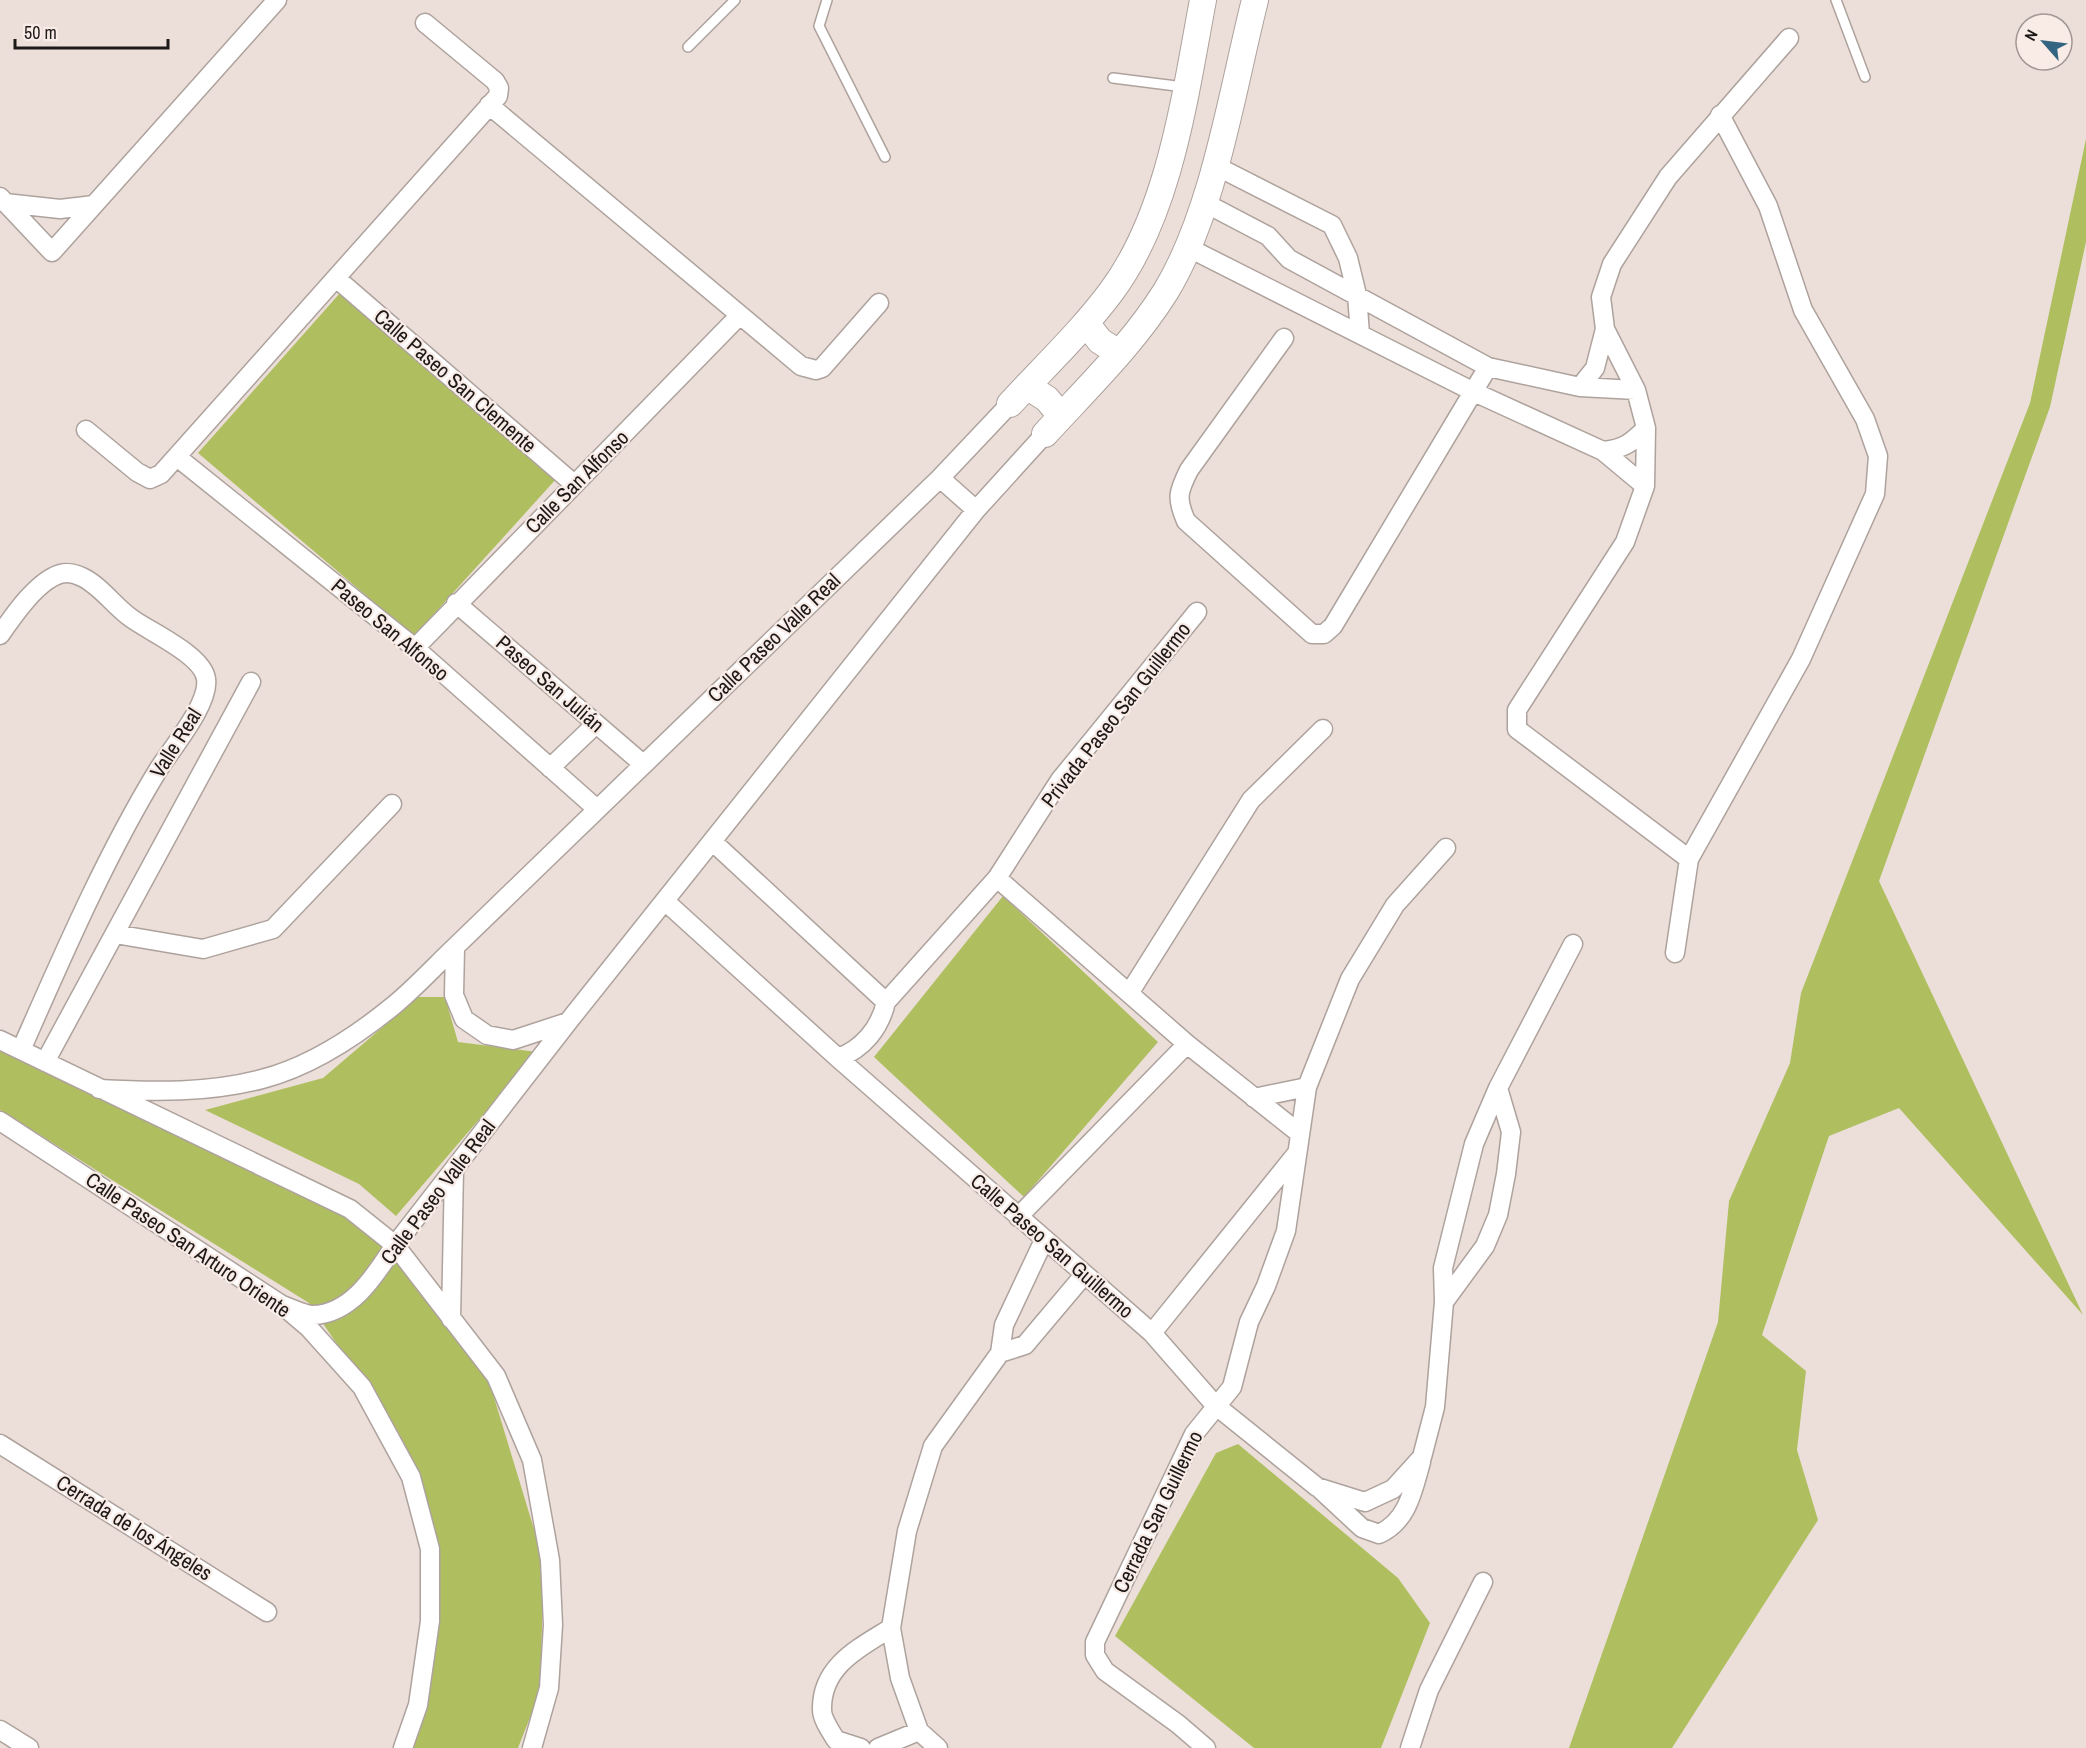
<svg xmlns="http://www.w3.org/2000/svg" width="2086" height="1748" font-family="'Archivo Narrow',sans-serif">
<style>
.green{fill:#afbf60}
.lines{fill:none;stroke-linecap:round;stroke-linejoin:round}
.lane-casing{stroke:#aea29d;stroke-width:12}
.street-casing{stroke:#aea29d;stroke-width:21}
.secondary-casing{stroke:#aea29d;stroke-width:28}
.lane{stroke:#fff;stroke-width:9}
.street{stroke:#fff;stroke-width:18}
.secondary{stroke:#fff;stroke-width:26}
.labels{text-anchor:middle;stroke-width:4.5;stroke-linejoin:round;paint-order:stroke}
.street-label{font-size:21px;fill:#1d1917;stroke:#f9ece7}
</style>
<rect width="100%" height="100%" fill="#ecdfda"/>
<!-- green -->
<path class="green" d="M2086,139V242L2050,407L1879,881L2083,1315L1899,1108L1829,1136L1762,1335L1806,1371L1797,1450L1818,1520L1672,1748H1569L1718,1322L1729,1201L1790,1063L1801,993L2030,403Z
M340,293L557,478L414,636L198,453Z
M1003,896L1158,1042L1024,1197L874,1057Z
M418,997H445L458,1042L537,1052L396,1216L359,1184L205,1110L323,1078Z
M0,1043L351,1220L402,1264L489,1381L544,1562L540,1692L518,1748H410L439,1617L426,1497L373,1397L309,1303L0,1110Z
M1238,1444L1398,1578L1430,1623L1381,1748H1254L1115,1636L1216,1453Z"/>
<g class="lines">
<!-- lane casing -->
<g class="lane-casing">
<path id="lane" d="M827,0L819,26L885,157
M1836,0L1865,77
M688,47L735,0
M1113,78L1184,87"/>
</g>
<!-- street casing -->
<g class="street-casing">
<path id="street" d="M489,105L801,366L816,370L822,368L879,303
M1214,165L1332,225L1348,258L1357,295L1360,334
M0,197L52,252L277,0
M5,203L60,209L94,205
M1205,203L1268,236L1289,259L1488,367L1580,387L1636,390
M1187,247L1474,392L1603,451L1645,486
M336,278L574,484
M1284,338L1189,470C1178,492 1176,498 1186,521L1312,634H1324L1333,626L1488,367
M1580,387L1595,368L1605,329
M86,430L137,472L150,479L161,474L498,96L499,88L495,81L425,23
M1603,451C1623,449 1632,443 1646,428
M177,457L415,648L597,809
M940,478L976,510
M456,603L643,764
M0,635C13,616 37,581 60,574C67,572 76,574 82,577C101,586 114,606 131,618C150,632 203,655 206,679C210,703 172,748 158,770C104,859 63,955 21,1050
M415,648L739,316
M550,768L596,724
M713,842L886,1002
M1689,859L1517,729V710L1625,542L1645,486L1646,428L1636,390L1605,329L1601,297L1612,264L1668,177L1789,38
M997,878L1187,1044L1299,1133
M666,902L838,1058L1152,1333L1215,1405L1317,1487L1365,1502L1393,1489L1422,1457L1435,1407L1444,1302L1443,1268L1474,1144L1498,1088L1573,944
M115,934L203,949L273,929L392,804
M455,947L454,995L464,1019L487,1035L513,1040L568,1022
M1675,953L1689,859L1801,659L1875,494L1878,456L1865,419L1803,310L1768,206L1720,115
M1130,992L1251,800L1323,729
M0,1040L350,1209L395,1245L496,1376L532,1460L550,1560L553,1625L549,1688L532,1748
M838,1058C863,1049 880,1028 886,1002L997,878L1060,780L1197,612
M45,1062L251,682
M99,1089C153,1092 210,1093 262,1079C309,1067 355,1037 393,1006C415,988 435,966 455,947L940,478L1010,404
M1254,1098L1307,1087
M0,1121L282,1305L309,1328L362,1387L411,1477L430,1549V1621L418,1705L403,1748
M1018,1217L1187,1044
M1444,1302L1485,1246L1498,1215L1506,1174L1511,1132L1498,1088
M282,1305C291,1308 304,1315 313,1315C352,1314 376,1274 395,1245L568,1022L976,510L1045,434
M451,1319L454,1170
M1152,1333L1297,1153
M1000,1353L1025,1345L1084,1275
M0,1444L267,1612
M1321,1490L1362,1528L1379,1534C1408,1521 1413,1490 1421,1462
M0,1730L29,1748
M861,1748L836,1740C831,1732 822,1719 822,1710C821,1666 859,1648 891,1628
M878,1748L919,1731
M938,1748L919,1731L900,1678L891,1628L907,1531L933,1446L1000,1353L1004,1325L1044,1240
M1206,1748L1178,1724L1105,1671L1095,1655V1642L1194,1434L1232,1387L1249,1322L1266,1286L1286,1231L1307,1087L1350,979L1395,905L1446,848
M1410,1748L1429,1690L1483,1582"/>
</g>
<!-- secondary casing -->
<g class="secondary-casing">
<path id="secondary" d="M1086,323L1100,341L1119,353
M1027,386L1047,399L1061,416
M1010,404C1044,367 1081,332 1111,292C1170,213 1185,95 1203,0
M1045,434C1087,388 1133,344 1166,291C1214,212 1232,91 1255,0"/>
</g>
<!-- lane -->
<use href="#lane" class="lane"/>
<!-- street -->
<use href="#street" class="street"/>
<!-- secondary -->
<use href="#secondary" class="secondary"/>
</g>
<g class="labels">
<!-- street labels -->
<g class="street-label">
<text transform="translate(455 381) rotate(41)" y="7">Calle Paseo San Clemente</text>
<text transform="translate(577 482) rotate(-45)" y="7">Calle San Alfonso</text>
<text transform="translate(390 630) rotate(40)" y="7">Paseo San Alfonso</text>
<text transform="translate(774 638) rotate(-44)" y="7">Calle Paseo Valle Real</text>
<text transform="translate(550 684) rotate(41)" y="7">Paseo San Julián</text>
<text transform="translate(1116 715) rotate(-52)" y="7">Privada Paseo San Guillermo</text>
<text transform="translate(176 743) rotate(-58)" y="7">Valle Real</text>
<text transform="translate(438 1192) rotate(-53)" y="7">Calle Paseo Valle Real</text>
<text transform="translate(188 1245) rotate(34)" y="7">Calle Paseo San Arturo Oriente</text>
<text transform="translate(1052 1246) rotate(41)" y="7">Calle Paseo San Guillermo</text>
<text transform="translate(1158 1512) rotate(-64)" y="7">Cerrada San Guillermo</text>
<text transform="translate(134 1528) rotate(32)" y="7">Cerrada de los Ángeles</text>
</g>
</g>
<!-- north arrow -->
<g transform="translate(2044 42) rotate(298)"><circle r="28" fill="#f9ece7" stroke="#a19894" stroke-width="1.5"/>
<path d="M0-4.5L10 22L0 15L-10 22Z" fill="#336582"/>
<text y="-9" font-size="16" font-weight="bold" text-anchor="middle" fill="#1d1917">N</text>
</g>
<!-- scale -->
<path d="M15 39v9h153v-9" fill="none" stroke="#1d1917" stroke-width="3"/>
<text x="24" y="39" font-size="18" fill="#1d1917" stroke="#f9ece7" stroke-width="4.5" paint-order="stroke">50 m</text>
</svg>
